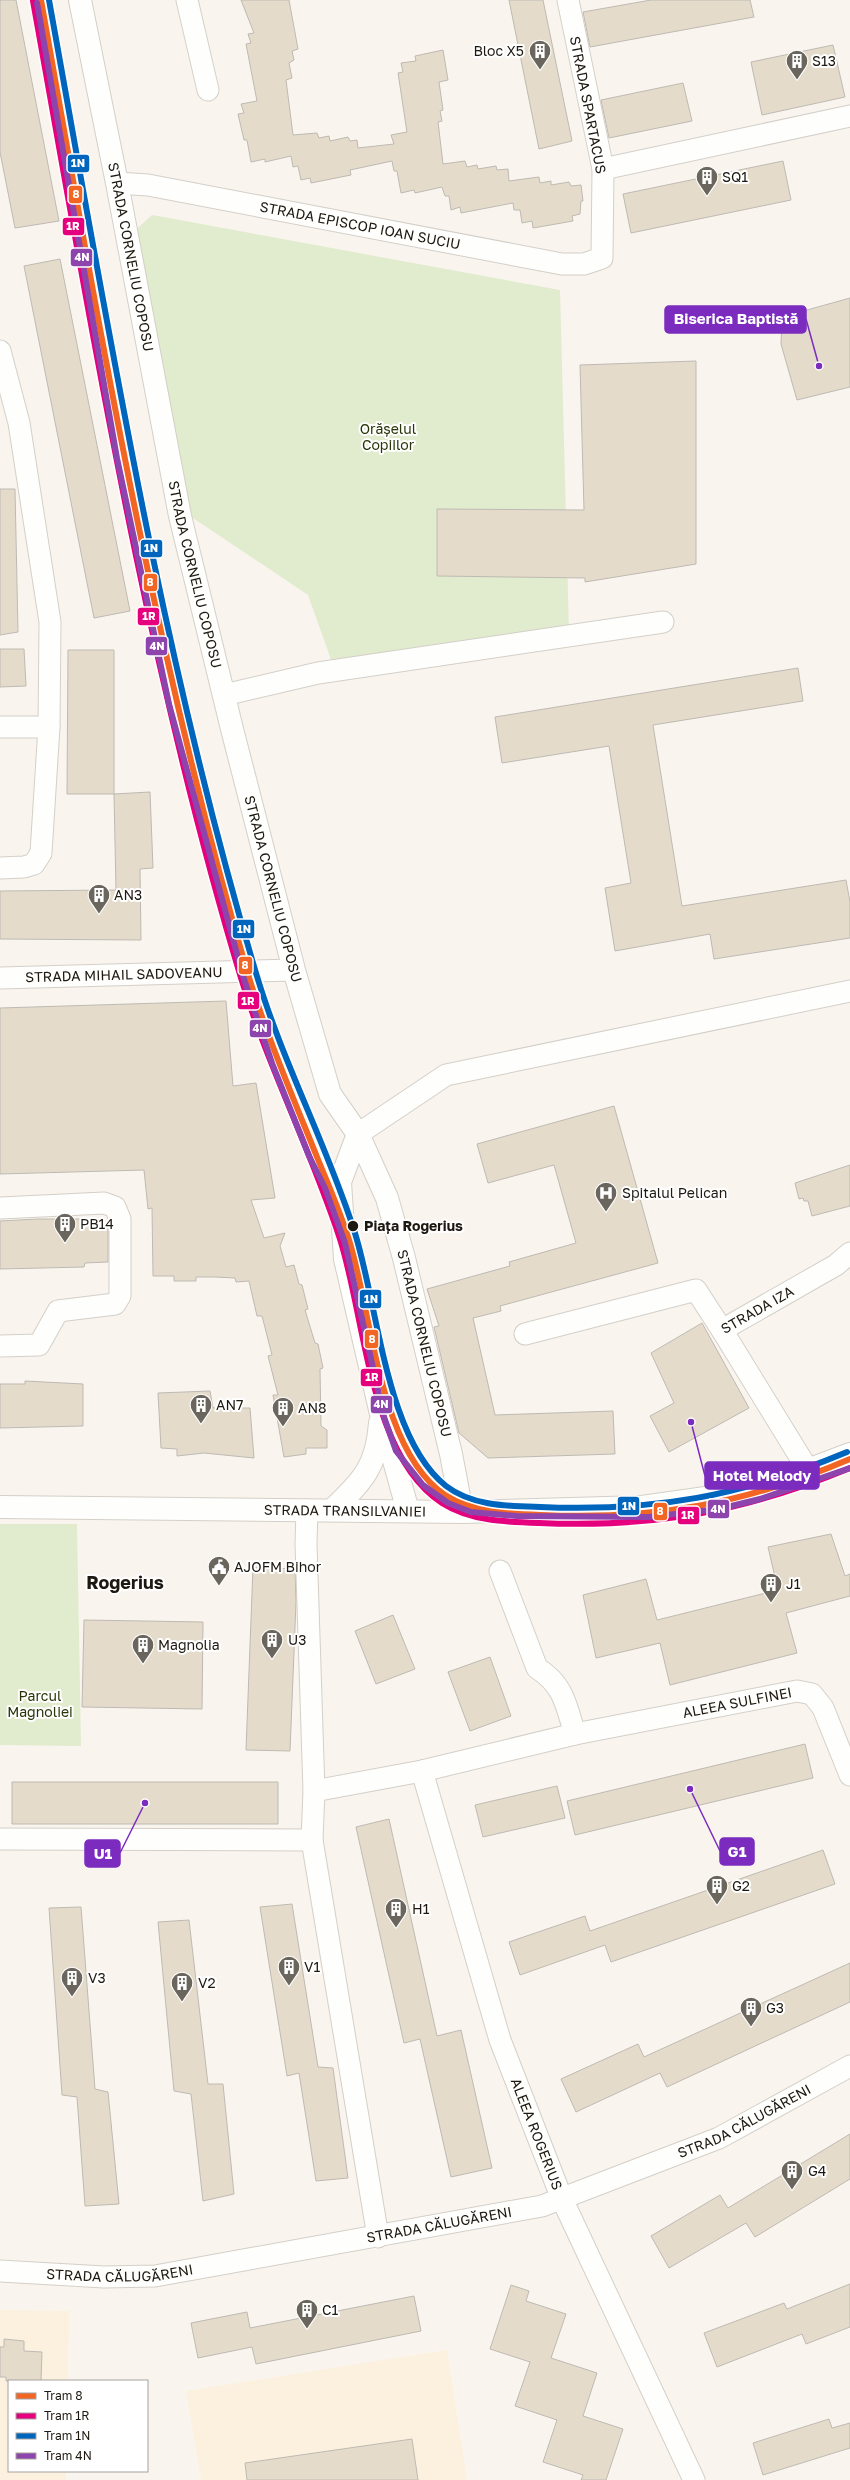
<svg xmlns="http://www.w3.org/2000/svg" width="850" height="2480" font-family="'Golos Text',sans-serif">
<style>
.built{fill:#fcf1de}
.green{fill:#e1ebce}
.building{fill:#e4dbcb;stroke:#bebab3}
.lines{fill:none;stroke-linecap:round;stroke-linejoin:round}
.minor-casing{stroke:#d4cfc8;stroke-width:23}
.secondary-casing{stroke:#d4cfc8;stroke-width:24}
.minor{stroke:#fefefc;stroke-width:21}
.secondary{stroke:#fefefc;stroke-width:22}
.tram-1-casing{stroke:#fff;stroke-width:9}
.tram-2-casing{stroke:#fff;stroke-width:9}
.tram-3-casing{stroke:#fff;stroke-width:9}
.tram-4-casing{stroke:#fff;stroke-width:9}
.tram-1{stroke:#f26522;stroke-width:6}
.tram-2{stroke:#e5007d;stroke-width:6}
.tram-3{stroke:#0065bd;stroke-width:6}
.tram-4{stroke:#8e44ad;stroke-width:6}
.stop-dot{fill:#1d1911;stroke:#fff;stroke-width:1.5}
.labels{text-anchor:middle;stroke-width:4;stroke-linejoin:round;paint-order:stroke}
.poi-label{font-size:14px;fill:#1d1911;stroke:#fff;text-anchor:start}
.street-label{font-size:14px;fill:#1d1911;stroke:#fff}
.park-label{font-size:14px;fill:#263606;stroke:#fff}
.stop-label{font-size:14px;font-weight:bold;fill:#1d1911;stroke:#fff;text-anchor:start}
.district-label{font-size:18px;font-weight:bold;fill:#1d1911;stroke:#fff}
.leader{fill:none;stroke:#7b2cbf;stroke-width:1.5}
.callout-dot{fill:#7b2cbf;stroke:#fff;stroke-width:1.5}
.callout{fill:#7b2cbf;stroke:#7b2cbf;stroke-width:1.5}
.callout-label{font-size:15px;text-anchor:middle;font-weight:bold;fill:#fff}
.line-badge{stroke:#fff;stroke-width:1.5}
.badge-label{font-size:11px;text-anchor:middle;font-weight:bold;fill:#fff}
</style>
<rect width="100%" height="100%" fill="#f9f5ee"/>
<!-- built -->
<path class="built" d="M0,2310L69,2311L68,2381H9V2471H66V2480H0Z
M447,2350L467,2480H201L186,2391Z"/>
<!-- green -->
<path class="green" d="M152,215L560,290L569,632L334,668L308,595L190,516L130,235Z
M0,1524H77L81,1746L0,1745Z"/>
<!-- building -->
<path class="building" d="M0,0H16L59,221L15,228L0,152Z
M241,0H289L298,49L292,51L294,60L289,63L292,78L286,80L293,135L317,133L319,138L329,136L330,141L348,137L350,141L357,140L358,148L394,144L391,135L407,132L398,73L403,72L401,63L416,61L415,56L443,50L448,80L439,82L443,110L440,111L442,121L438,122L443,164L465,161L467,167L477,165L478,169L496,166L497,170L508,169L509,181L539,177L540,183L551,181V185L569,182L571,186L581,185L583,201H581L580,214L572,216L573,221L533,228L532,221L522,223L520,210H514L513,203L461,213L460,207L451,210L449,196H445L442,187L415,193L414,190L401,193L397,171H394L392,161L350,170L351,175L311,183L310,178L301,180L298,166L293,167L291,156L265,162V159L251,162L247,140H244L238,114L244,113L241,104L257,101L246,44L251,43L248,34L254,33Z
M509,0H543L572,141L539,149Z
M651,0H750L754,17L590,47L583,12Z
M833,45L845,97L762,115L751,62Z
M683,83L692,121L609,138L601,100Z
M783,161L791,200L631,233L623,194Z
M60,259L130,611L94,618L24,266Z
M850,298V387L797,400L781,344L782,317Z
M696,361V564L585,582V578L437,576V509L584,510L580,365Z
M0,489H15L18,632L0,635Z
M0,649H24L26,686L0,687Z
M68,650H114V794H67Z
M798,668L803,701L653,725L682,906L846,880L850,902V938L714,959L710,934L615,951L605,888L631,883L609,746L502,763L495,717Z
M150,792L153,868L140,869L141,940L0,939V891L116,890L114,794Z
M226,1001L233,1086L256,1083L275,1198L251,1200L264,1238L285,1233L280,1246L286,1267L294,1265L299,1284L302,1285L308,1309L305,1310L315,1343L318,1344L323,1368L320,1369L321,1426L327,1430V1448H306V1454L284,1457L273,1395H278L268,1356L272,1355L262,1316H257L249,1281L236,1282L235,1278L215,1277H196V1281H174V1276H153L152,1208L148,1209L144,1170L0,1174V1008Z
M614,1106L658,1263L500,1306L501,1311L473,1318L495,1415L613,1411L615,1454L488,1458L459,1433L434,1327L439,1326L427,1289L510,1266L509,1262L576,1243L554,1165L488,1183L477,1144Z
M850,1165V1206L812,1216L808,1201H804L803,1198L799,1199L795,1183Z
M38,1219H85V1224L108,1223V1262L85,1263L84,1267L0,1269V1221Z
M702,1323L749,1408L669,1452L650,1416L674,1403L651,1353Z
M25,1381L83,1384V1426L0,1428V1384H25Z
M210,1391L213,1408H250L254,1458L204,1453L177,1456V1449L161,1448L158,1393Z
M831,1534L845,1576L850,1574V1596L786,1613L797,1653L670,1685L660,1643L596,1658L583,1595L646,1579L657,1620L778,1590L768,1547Z
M253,1567L295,1569L296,1602L290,1751L246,1750Z
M393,1615L415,1669L376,1684L355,1631Z
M84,1620L203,1622L202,1709L82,1707Z
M490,1657L511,1716L470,1731L448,1672Z
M805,1744L813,1778L575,1835L567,1801Z
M12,1782H278V1824H12Z
M557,1786L565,1818L483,1837L475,1805Z
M389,1819L437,2036L461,2030L492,2168L451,2177L420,2039L404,2043L356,1827Z
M823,1850L835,1884L611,1962L605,1945L520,1975L509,1942L585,1916L590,1931Z
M292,1904L318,2067L333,2068L348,2178L316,2181L299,2073L287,2076L260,1907Z
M81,1907L95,2089L108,2092L119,2204L85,2206L77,2097L62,2095L49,1908Z
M189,1920L208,2084H223L234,2194L203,2201L191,2094L174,2091L158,1922Z
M850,1963V2002L667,2087L660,2073L576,2112L561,2079L638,2044L644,2057Z
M850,2134V2179L755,2237L746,2223L669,2268L651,2236L720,2195L728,2208Z
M850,2284V2327L806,2344L802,2334L717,2367L704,2333L784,2303L787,2309Z
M511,2285L529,2291L526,2301L566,2314L551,2358L597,2373L583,2416L623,2429L606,2480H581L583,2475L543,2462L557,2420L515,2406L530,2362L490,2349Z
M414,2296L421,2331L256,2364L252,2347L198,2358L191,2323L247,2312L250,2328Z
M4,2339L24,2341V2351L42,2352L41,2381H6V2377H0V2347H4Z
M829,2419L832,2428L850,2423V2448L763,2475L753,2443Z
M412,2439L418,2480H247L245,2463Z"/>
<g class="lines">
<!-- minor casing -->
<g class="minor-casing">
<g id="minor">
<path d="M187,0L208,90"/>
<path d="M603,169L850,116"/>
<path id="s1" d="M117,183L148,185L562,264H584L602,258L603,169L568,0"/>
<path d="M0,351L19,423L50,622L49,727L41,853L34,864L24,867L0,868"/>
<path d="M224,695L318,673L663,622"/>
<path d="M0,727H49"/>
<path id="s2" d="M0,978L294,970"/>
<path d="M358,1134L446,1075L850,991"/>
<path d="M0,1208L104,1203L115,1207L120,1219V1296L115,1304L58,1311L39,1345L0,1346"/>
<path d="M525,1334L696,1290L722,1330"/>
<path id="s3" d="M808,1470L722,1330L836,1265L850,1253"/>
<path d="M307,1510L306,1544L314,1791"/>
<path d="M500,1571L537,1668C564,1685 566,1705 575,1734"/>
<path id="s4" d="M422,1771L500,2040L562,2199L694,2480"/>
<path d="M0,1839L312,1840"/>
<path id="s5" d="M378,2237L312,1840L314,1791L422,1771L575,1734L797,1691L812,1694L823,1708L850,1775"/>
<path id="s6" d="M0,2271L104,2277L155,2276L542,2206L719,2138L850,2066"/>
</g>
</g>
<!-- secondary casing -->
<g class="secondary-casing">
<g id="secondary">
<path id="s7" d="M80,0L117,183L180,516L232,729L294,970L330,1094L358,1134L387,1198L404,1258L451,1454L462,1512"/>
<path d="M358,1134L340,1182L345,1259L381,1414L408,1511"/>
<path id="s8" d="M0,1507L462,1512L642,1507L727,1495L768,1485L850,1454"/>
<path d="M332,1510C363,1481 377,1466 380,1423"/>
</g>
</g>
<!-- minor -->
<use href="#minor" class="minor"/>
<!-- secondary -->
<use href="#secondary" class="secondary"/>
<!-- tram-1 casing -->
<g class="tram-1-casing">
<path id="tram-1" d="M41,0C99,326 154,653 247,971C266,1034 292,1095 317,1157C328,1184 340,1211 349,1240C372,1313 379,1451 445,1495C473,1513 508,1514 541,1515C655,1520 745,1504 850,1459"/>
</g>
<!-- tram-2 casing -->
<g class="tram-2-casing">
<path id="tram-2" d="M33,1C92,328 145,659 241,978C268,1067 311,1150 340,1239C365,1316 369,1456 442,1503C470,1521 506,1522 539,1523C653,1528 744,1512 850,1468"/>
</g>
<!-- tram-3 casing -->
<g class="tram-3-casing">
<path id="tram-3" d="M49,0C108,326 161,655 256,973C282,1061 326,1143 354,1230C378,1303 385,1438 446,1486C472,1506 508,1506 540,1507C654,1512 742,1496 847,1452"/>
</g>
<!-- tram-4 casing -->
<g class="tram-4-casing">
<path id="tram-4" d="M37,3L117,458L169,704L243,976L272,1063L309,1156L325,1188L345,1243L384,1417L396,1451L423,1485L448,1503L471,1512L517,1516L649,1517L719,1509L760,1499L850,1468"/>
</g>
<!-- tram-1 -->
<use href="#tram-1" class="tram-1"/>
<!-- tram-2 -->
<use href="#tram-2" class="tram-2"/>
<!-- tram-3 -->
<use href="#tram-3" class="tram-3"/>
<!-- tram-4 -->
<use href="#tram-4" class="tram-4"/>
</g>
<!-- icons -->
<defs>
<g id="building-pin" transform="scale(1.15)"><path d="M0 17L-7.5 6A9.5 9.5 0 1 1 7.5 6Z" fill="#6a665e" stroke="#fff"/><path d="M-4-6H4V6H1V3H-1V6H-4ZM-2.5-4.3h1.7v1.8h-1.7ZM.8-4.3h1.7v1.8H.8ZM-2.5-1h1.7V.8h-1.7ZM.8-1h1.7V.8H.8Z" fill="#fff"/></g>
<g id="hospital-pin" transform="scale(1.15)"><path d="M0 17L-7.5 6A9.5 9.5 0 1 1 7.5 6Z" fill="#6a665e" stroke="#fff"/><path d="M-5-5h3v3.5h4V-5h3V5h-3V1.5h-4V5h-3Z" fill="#fff"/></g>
<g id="civic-pin" transform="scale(1.15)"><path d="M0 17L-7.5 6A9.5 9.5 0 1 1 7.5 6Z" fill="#6a665e" stroke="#fff"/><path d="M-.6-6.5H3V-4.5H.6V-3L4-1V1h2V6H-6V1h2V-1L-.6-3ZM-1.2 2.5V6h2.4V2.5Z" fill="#fff"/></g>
</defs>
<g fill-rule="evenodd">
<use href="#building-pin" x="540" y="51"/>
<use href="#building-pin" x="797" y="61"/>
<use href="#building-pin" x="707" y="177"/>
<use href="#building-pin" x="99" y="895"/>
<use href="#hospital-pin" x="606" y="1193"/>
<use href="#building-pin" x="65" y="1224"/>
<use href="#building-pin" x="201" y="1405"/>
<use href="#building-pin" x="283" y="1408"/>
<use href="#civic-pin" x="219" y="1567"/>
<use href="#building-pin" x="771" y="1584"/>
<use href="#building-pin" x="272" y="1640"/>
<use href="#building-pin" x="143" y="1645"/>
<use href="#building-pin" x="717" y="1886"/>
<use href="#building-pin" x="396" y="1909"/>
<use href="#building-pin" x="289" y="1967"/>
<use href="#building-pin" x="72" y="1978"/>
<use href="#building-pin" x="182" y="1983"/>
<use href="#building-pin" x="751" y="2008"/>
<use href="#building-pin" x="792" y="2171"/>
<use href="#building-pin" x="307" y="2310"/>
</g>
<!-- markers -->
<circle class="stop-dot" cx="353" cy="1226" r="6"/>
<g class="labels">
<!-- poi labels -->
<g class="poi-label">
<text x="524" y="56" text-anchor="end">Bloc X5</text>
<text x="812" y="66">S13</text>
<text x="722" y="182">SQ1</text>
<text x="114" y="900">AN3</text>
<text x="622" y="1198">Spitalul Pelican</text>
<text x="80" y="1229">PB14</text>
<text x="216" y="1410">AN7</text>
<text x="298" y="1413">AN8</text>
<text x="234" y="1572">AJOFM Bihor</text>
<text x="786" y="1589">J1</text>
<text x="288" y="1645">U3</text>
<text x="158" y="1650">Magnolia</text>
<text x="732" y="1891">G2</text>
<text x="412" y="1914">H1</text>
<text x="304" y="1972">V1</text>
<text x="88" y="1983">V3</text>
<text x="198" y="1988">V2</text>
<text x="766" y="2013">G3</text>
<text x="808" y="2176">G4</text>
<text x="322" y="2315">C1</text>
</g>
<!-- street labels -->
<g class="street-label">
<text transform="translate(588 105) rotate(79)" y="5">STRADA SPARTACUS</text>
<text dy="5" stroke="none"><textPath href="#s1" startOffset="247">STRADA EPISCOP IOAN SUCIU</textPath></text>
<text dy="5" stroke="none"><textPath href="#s7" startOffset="262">STRADA CORNELIU COPOSU</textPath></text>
<text dy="5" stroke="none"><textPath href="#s7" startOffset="586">STRADA CORNELIU COPOSU</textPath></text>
<text dy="5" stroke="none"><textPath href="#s7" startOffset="910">STRADA CORNELIU COPOSU</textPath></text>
<text dy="5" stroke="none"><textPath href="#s2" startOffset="124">STRADA MIHAIL SADOVEANU</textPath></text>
<text dy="5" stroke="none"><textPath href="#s3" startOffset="205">STRADA IZA</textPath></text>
<text dy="5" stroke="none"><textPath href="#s7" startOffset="1392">STRADA CORNELIU COPOSU</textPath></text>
<text dy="5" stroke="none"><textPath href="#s8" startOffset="345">STRADA TRANSILVANIEI</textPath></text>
<text dy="5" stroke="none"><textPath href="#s5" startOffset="884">ALEEA SULFINEI</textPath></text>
<text dy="5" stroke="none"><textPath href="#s6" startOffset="768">STRADA CĂLUGĂRENI</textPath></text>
<text dy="5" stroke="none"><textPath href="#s4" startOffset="381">ALEEA ROGERIUS</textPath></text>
<text dy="5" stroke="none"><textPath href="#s6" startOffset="444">STRADA CĂLUGĂRENI</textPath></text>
<text dy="5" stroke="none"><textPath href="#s6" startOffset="120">STRADA CĂLUGĂRENI</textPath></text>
</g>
<!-- park labels -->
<g class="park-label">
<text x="388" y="434">Orășelul<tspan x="388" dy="16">Copiilor</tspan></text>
<text x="40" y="1701">Parcul<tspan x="40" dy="16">Magnoliei</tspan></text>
</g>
<!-- stop labels -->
<g class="stop-label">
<text x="364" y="1231">Piața Rogerius</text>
</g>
<!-- district labels -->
<g class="district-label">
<text x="125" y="1589">Rogerius</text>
</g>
</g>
<!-- callouts -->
<path class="leader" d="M819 366L806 319M691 1422L705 1476M690 1789L720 1851M145 1803L120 1853"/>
<g class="callout-dot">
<circle cx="819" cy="366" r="4"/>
<circle cx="691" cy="1422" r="4"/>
<circle cx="690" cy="1789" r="4"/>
<circle cx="145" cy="1803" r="4"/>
</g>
<g class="callout">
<rect x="665" y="306" width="141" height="27" rx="4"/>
<rect x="705" y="1462" width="114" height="27" rx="4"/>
<rect x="720" y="1838" width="34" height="27" rx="4"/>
<rect x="85" y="1840" width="35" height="27" rx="4"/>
</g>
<g class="callout-label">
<text x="736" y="324">Biserica Baptistă</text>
<text x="762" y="1481">Hotel Melody</text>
<text x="737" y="1857">G1</text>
<text x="103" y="1859">U1</text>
</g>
<g class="line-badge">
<rect x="67" y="154" width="23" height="19" rx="4" fill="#0065bd"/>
<rect x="68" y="185" width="15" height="19" rx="4" fill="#f26522"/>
<rect x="62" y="217" width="23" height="19" rx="4" fill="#e5007d"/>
<rect x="70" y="248" width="23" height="19" rx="4" fill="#8e44ad"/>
<rect x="140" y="539" width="23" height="19" rx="4" fill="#0065bd"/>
<rect x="143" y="573" width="15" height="19" rx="4" fill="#f26522"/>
<rect x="137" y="607" width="23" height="19" rx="4" fill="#e5007d"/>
<rect x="145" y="636" width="23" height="20" rx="4" fill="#8e44ad"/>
<rect x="232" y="919" width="23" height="20" rx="4" fill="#0065bd"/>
<rect x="238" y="956" width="15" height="19" rx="4" fill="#f26522"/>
<rect x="237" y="991" width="23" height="19" rx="4" fill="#e5007d"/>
<rect x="249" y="1019" width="23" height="19" rx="4" fill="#8e44ad"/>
<rect x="359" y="1289" width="23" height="20" rx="4" fill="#0065bd"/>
<rect x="364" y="1329" width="15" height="20" rx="4" fill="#f26522"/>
<rect x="360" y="1368" width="23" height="19" rx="4" fill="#e5007d"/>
<rect x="370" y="1395" width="23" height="19" rx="4" fill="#8e44ad"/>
<rect x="617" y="1496" width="23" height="20" rx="4" fill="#0065bd"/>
<rect x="707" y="1499" width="23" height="20" rx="4" fill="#8e44ad"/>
<rect x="653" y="1502" width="15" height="19" rx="4" fill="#f26522"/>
<rect x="677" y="1506" width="23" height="19" rx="4" fill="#e5007d"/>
</g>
<g class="badge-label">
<text x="78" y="167">1N</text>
<text x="76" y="198">8</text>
<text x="73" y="230">1R</text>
<text x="82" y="261">4N</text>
<text x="151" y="552">1N</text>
<text x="150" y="586">8</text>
<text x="149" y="620">1R</text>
<text x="157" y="650">4N</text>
<text x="244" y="933">1N</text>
<text x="245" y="969">8</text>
<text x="248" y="1005">1R</text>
<text x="260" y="1032">4N</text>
<text x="371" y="1303">1N</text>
<text x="372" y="1343">8</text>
<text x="372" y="1381">1R</text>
<text x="381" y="1408">4N</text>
<text x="629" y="1510">1N</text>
<text x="718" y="1513">4N</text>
<text x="660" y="1515">8</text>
<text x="688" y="1519">1R</text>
</g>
<!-- legend -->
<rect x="8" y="2380" width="140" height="92" fill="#ffffff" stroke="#a5a3a0"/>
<rect x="16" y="2393" width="20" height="6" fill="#f26522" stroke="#a5a3a0"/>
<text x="44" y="2400" font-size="12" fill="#1d1911">Tram 8</text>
<rect x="16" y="2413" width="20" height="6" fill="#e5007d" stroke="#a5a3a0"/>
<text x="44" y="2420" font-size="12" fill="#1d1911">Tram 1R</text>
<rect x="16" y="2433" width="20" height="6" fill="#0065bd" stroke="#a5a3a0"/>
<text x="44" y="2440" font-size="12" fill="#1d1911">Tram 1N</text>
<rect x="16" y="2453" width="20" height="6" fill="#8e44ad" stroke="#a5a3a0"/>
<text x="44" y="2460" font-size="12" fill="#1d1911">Tram 4N</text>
</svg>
